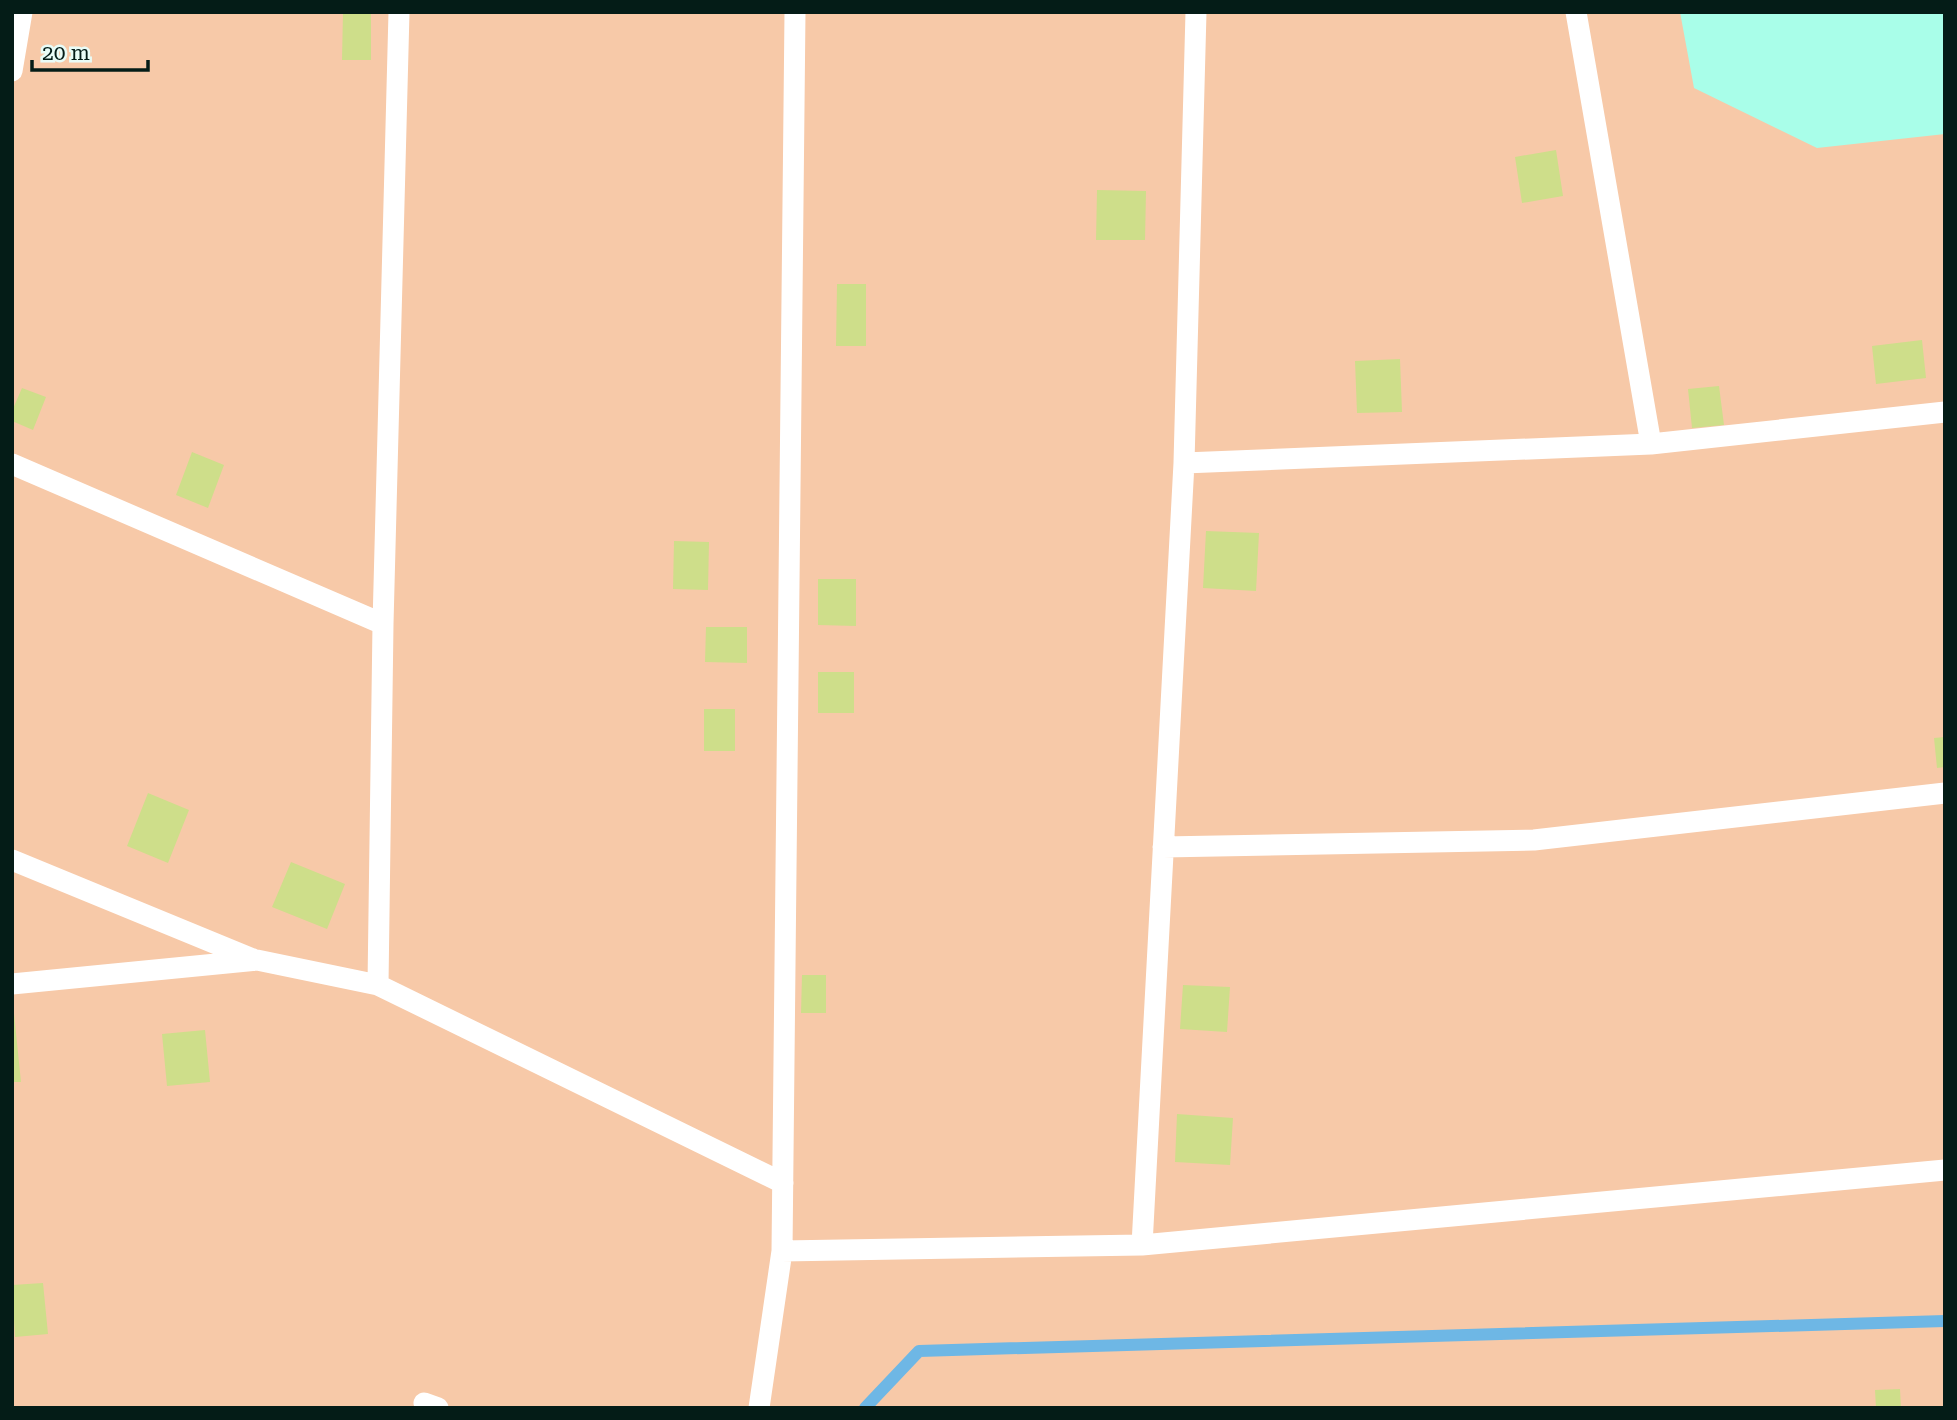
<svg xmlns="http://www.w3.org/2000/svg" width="1957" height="1420" font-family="'Roboto Serif',serif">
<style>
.green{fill:#f7c9a8}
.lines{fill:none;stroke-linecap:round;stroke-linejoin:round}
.stream{stroke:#6eb7e5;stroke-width:12}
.building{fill:#cede8a}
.lane{stroke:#fff;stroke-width:21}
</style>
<rect width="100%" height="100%" fill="#a9fee9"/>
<!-- green -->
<path class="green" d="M12,12H1680L1694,88L1817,148L1945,134V1408H12Z"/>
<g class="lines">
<!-- stream -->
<path class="stream" d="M865,1408L919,1351L1945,1321"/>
</g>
<!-- building -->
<path class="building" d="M343,12H371V60H342Z
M1556,150L1563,196L1522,203L1515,157Z
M1097,190L1146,191L1145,240H1096Z
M837,284H866V346H836Z
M1922,340L1926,378L1876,384L1872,346Z
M1400,359L1402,412L1357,413L1355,361Z
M1719,386L1724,425L1692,428L1688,389Z
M22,388L46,397L33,430L12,421V411Z
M192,452L224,465L208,508L176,495Z
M1206,531L1259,533L1256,591L1203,588Z
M674,541L709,542L708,590L673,589Z
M818,579H856V626L818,625Z
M706,627H747V663L705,662Z
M818,672H854V713H818Z
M704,709H735V751H704Z
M1945,737V767L1937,768L1934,738Z
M148,793L189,810L168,863L127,846Z
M291,862L345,884L327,929L272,907Z
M802,975H826V1013H801Z
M1183,985L1230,987L1227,1032L1180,1029Z
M12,1013H14L21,1082H12Z
M205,1030L210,1082L167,1086L162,1034Z
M1177,1114L1233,1118L1230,1165L1175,1162Z
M43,1283L48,1334L15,1337L12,1285Z
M1900,1389L1901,1408H1876L1875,1390Z"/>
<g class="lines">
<!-- lane -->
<path class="lane" d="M1576,12L1651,444
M12,71L22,12
M1184,463L1651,444L1945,412
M12,464L383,624
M1163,847L1534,840L1945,793
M12,860L253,959
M12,984L257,960L378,985L783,1183
M378,985L383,624L399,12
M1142,1245L1945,1170
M782,1251L1142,1245L1184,463L1196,12
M424,1403L438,1408
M759,1408L782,1251L795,12"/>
</g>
<!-- border -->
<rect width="1957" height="1420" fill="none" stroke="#041c17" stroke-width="28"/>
<!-- scale -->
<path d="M32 60v10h116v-10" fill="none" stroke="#041c17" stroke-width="3.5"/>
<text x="42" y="60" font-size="21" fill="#041c17" stroke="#e9fcf7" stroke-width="5" paint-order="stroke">20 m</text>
</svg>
